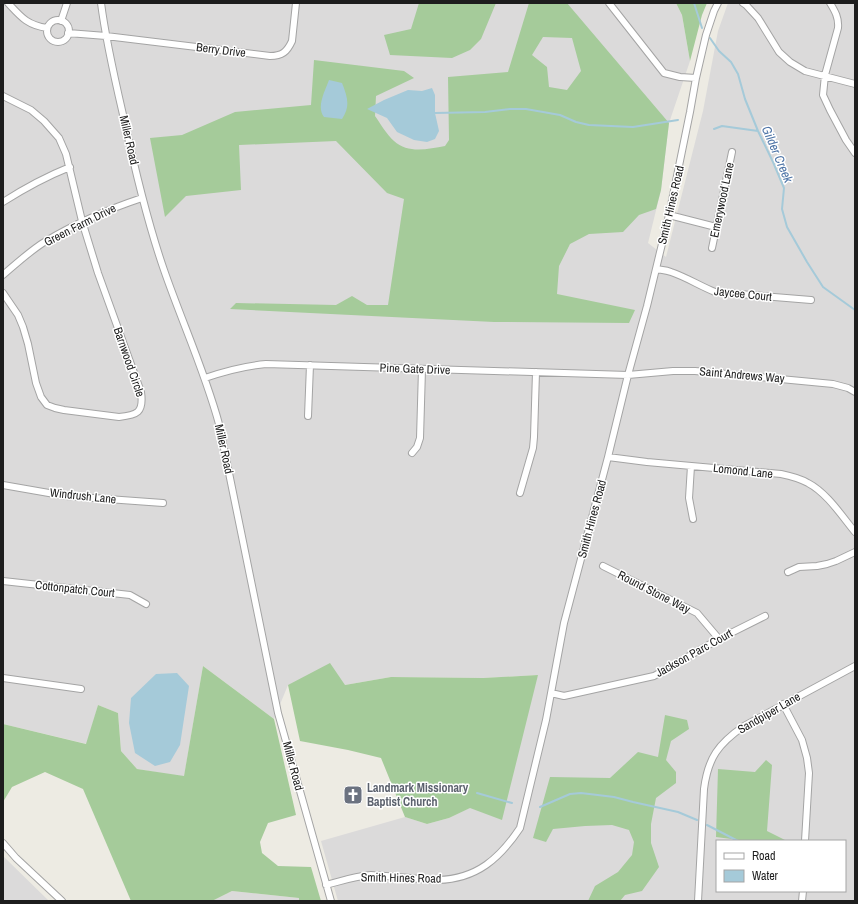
<svg xmlns="http://www.w3.org/2000/svg" width="858" height="904" font-family="'Archivo Narrow',sans-serif">
<style>
.residential{fill:#dbdada;fill-rule:evenodd}
.forest{fill:#a5cb9a;fill-rule:evenodd}
.water{fill:#a5cad9}
.lines{fill:none;stroke-linecap:round;stroke-linejoin:round}
.stream{stroke:#a5cad9;stroke-width:2}
.minor-casing{stroke:#a4a4a4;stroke-width:8}
.minor{stroke:#fff;stroke-width:6}
.labels{text-anchor:middle;stroke-width:3;stroke-linejoin:round;paint-order:stroke}
.street-label{font-size:12px;fill:#1d1d1d;stroke:#fff}
.worship-label{font-size:12px;font-weight:bold;fill:#5b616d;stroke:#fff;text-anchor:start}
.water-label{font-size:13px;font-style:italic;fill:#4f75a7;stroke:#fff}
</style>
<rect width="100%" height="100%" fill="#edebe3"/>
<!-- residential -->
<path class="residential" d="M3,3H676L682,15L690,61L669,123L661,190L648,243L666,257L703,111L718,31L728,3H855V901H338L321,841L405,817L427,824L449,818L469,808L538,675L483,678L391,677L345,685H288L274,719L203,666L184,777L137,769L121,751L118,713L98,705L87,744L3,724ZM717,841H845V891H717Z
M3,856L49,901H3Z
M232,891L299,898V901H212Z"/>
<!-- forest -->
<path class="forest" d="M419,3H496L481,39L470,50L452,58L390,55L384,35L411,29Z
M529,3H567L669,123L661,190L656,209L639,215L623,232L589,234L570,244L559,266L557,294L635,310L629,323L494,322L230,309L236,303L336,305L352,296L367,305H388L404,199L387,193L336,141L239,145L241,190L186,196L165,217L150,138L182,135L235,112L311,105L314,60L404,71L414,78L376,96L375,116C380,123 387,135 394,141C408,154 428,149 445,146L449,140L448,77L508,72ZM543,37L572,38L581,71L567,90L549,87L547,67L532,55Z
M676,3H707L702,15L690,61L682,15Z
M330,663L345,685L391,677L483,678L538,675L502,820L470,808L449,818L427,824L405,817L381,758L348,750L300,741L288,685Z
M203,666L274,719L296,815L268,823L260,842L262,853L278,866L311,867L321,901H299V898L232,891L212,901H131L83,789L45,772L12,787L3,802V724L86,744L98,705L118,713L121,751L137,769L184,776Z
M665,715L687,720L689,729L671,741L666,760L676,772V783L656,798L651,824V843L659,867L642,891L625,895L620,901H588L595,886L618,872L632,855L634,842L629,830L612,825L585,826L553,829L546,842L533,838L550,777L610,778L638,752L658,757Z
M766,760L772,765L767,831L787,841H740L739,840L716,837L718,769L755,772Z"/>
<!-- water -->
<path class="water" d="M329,80L342,83C347,96 351,106 342,119L324,117C316,107 325,91 329,80Z
M432,88L435,95V113L439,131L435,139L427,142L414,140L397,132L387,118L367,109L384,100L408,90L422,91Z
M177,673L189,686L180,745L170,762L155,766L135,753L129,723L131,698L156,674Z"/>
<g class="lines">
<!-- stream -->
<path class="stream" d="M694,3L702,28
M710,38L719,51L731,62L738,74L745,99L758,131L773,162L784,188L782,209L787,227L807,262L823,287L855,310
M435,113L485,112L510,109H526L560,115L576,122L589,125L633,127L678,120
M714,129L722,126L758,131
M477,793L512,803
M540,807L570,794L581,793L614,797L633,802L678,812L697,820
M707,825L738,841"/>
<!-- minor casing -->
<g class="minor-casing">
<path id="minor" d="M8,3C21,17 27,25 47,28
M101,3C106,42 115,80 124,119C135,170 147,221 164,270C182,322 205,372 219,424L278,713L331,901
M609,3L664,73L680,77L696,78
M743,3L746,5L758,18L779,52L790,62L805,71L855,84
M830,3C835,11 839,18 838,28L825,75L823,95L830,110L846,140L855,153
M47 31a11 11 0 1 1 22 0a11 11 0 1 1-22 0Z
M61,21L67,3
M68,33L106,36L270,56C282,56 287,52 292,41L296,3
M3,96L31,110L44,121L59,138L66,154L82,221L98,273L141,392C144,413 137,415 119,417L64,410L55,408L47,405L41,397L36,383L28,344L23,327L18,315L3,293
M3,202C25,188 45,177 70,167
M669,215L716,227
M712,248L732,152
M656,269C661,270 666,270 671,272C686,277 700,286 715,292L811,300
M3,275C17,263 31,250 46,241C76,223 109,209 142,198
M205,378C225,371 244,366 266,364L628,375L673,371H695L833,384L848,388L855,392
M308,416L310,365
M412,453L417,447L420,438L422,369
M608,457L647,462L781,474C791,476 799,478 808,483C827,493 841,515 855,532
M691,466L689,498L693,519
M3,485L66,496L163,503
M520,493L533,448L534,437L536,372
M603,566L697,613L719,639
M788,572L799,567L817,566L827,564L836,561L855,552
M3,581L130,595L146,604
M3,678L81,689
M551,693L564,696L654,676L719,639L765,616
M783,704L802,740L807,758L809,773L805,841
M3,843L16,858L62,901
M326,885C341,881 355,876 371,875C376,875 381,876 386,876C403,877 422,880 438,880C477,879 500,858 520,828L546,720L564,623L608,457L628,375L647,306L669,215L690,112L696,78L706,35L714,11L718,3
M698,901L704,789C708,758 718,744 744,726L855,666
M802,901L803,891"/>
</g>
<!-- minor -->
<use href="#minor" class="minor"/>
</g>
<!-- icons -->
<defs>
<g id="church-square" transform="scale(1)"><rect x="-9" y="-9" width="18" height="18" rx="4" fill="#6b7280" stroke="#fff"/><path d="M-1.2-6h2.4v3.5h3.3v2.4h-3.3V6h-2.4V-.1h-3.3v-2.4h3.3Z" fill="#fff"/></g>
</defs>
<g fill-rule="evenodd">
<use href="#church-square" x="353" y="795"/>
</g>
<g class="labels">
<!-- street labels -->
<g class="street-label">
<text transform="translate(221 50) rotate(7)" y="4">Berry Drive</text>
<text transform="translate(129 140) rotate(77)" y="4">Miller Road</text>
<text transform="translate(722 200) rotate(-78)" y="4">Emerywood Lane</text>
<text transform="translate(671 205) rotate(-77)" y="4">Smith Hines Road</text>
<text transform="translate(80 225) rotate(-27)" y="4">Green Farm Drive</text>
<text transform="translate(743 294) rotate(6)" y="4">Jaycee Court</text>
<text transform="translate(129 362) rotate(71)" y="4">Barnwood Circle</text>
<text transform="translate(415 369) rotate(2)" y="4">Pine Gate Drive</text>
<text transform="translate(742 375) rotate(5)" y="4">Saint Andrews Way</text>
<text transform="translate(224 449) rotate(78)" y="4">Miller Road</text>
<text transform="translate(743 471) rotate(6)" y="4">Lomond Lane</text>
<text transform="translate(83 496) rotate(6)" y="4">Windrush Lane</text>
<text transform="translate(592 519) rotate(-75)" y="4">Smith Hines Road</text>
<text transform="translate(75 589) rotate(6)" y="4">Cottonpatch Court</text>
<text transform="translate(654 592) rotate(27)" y="4">Round Stone Way</text>
<text transform="translate(694 653) rotate(-29)" y="4">Jackson Parc Court</text>
<text transform="translate(769 713) rotate(-30)" y="4">Sandpiper Lane</text>
<text transform="translate(293 766) rotate(75)" y="4">Miller Road</text>
<text transform="translate(401 878) rotate(1)" y="4">Smith Hines Road</text>
</g>
<!-- worship labels -->
<g class="worship-label">
<text x="367" y="792">Landmark Missionary<tspan x="367" dy="14">Baptist Church</tspan></text>
</g>
<!-- water labels -->
<g class="water-label">
<text transform="translate(778 154) rotate(67)" y="5">Gilder Creek</text>
</g>
</g>
<!-- border -->
<rect width="858" height="904" fill="none" stroke="#1d1d1d" stroke-width="8"/>
<!-- legend -->
<rect x="716" y="840" width="130" height="52" fill="#ffffff" stroke="#a5a5a5"/>
<rect x="724" y="853" width="20" height="6" fill="#ffffff" stroke="#a5a5a5"/>
<text x="752" y="860" font-size="12" fill="#1d1d1d">Road</text>
<rect x="724" y="870" width="20" height="12" fill="#a5cad9" stroke="#a5a5a5"/>
<text x="752" y="880" font-size="12" fill="#1d1d1d">Water</text>
</svg>
